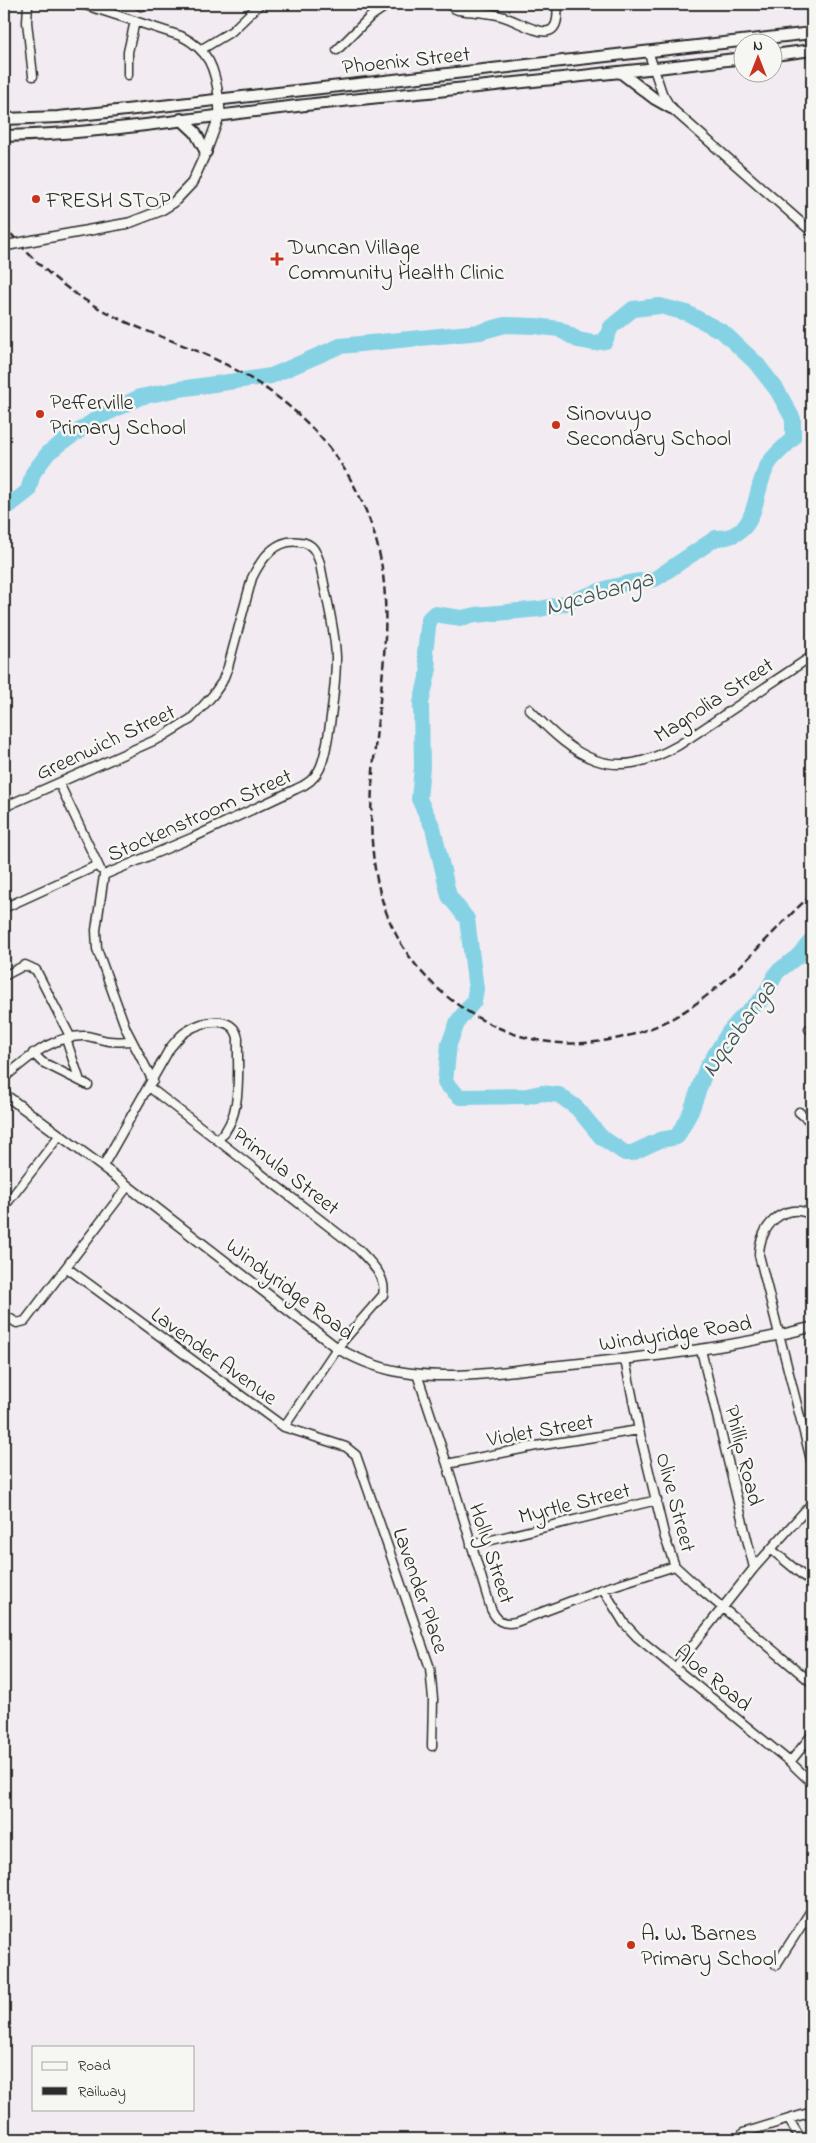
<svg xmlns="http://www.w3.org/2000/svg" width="816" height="2143" font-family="'Indie Flower',sans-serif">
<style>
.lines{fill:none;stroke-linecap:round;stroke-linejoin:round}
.river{stroke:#85d2e5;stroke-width:16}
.minor-casing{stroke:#2b2b2b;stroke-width:11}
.tertiary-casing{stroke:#2b2b2b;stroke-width:12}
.secondary-casing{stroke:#2b2b2b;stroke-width:14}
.minor{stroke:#f6f6f2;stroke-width:8}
.tertiary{stroke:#f6f6f2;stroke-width:9}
.secondary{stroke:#f6f6f2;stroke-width:10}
.rail{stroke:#2b2b2b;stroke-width:2.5;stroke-dasharray:8 4;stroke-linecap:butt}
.tertiary-bridge-casing{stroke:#2b2b2b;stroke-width:12;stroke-linecap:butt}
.tertiary-bridge{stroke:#f6f6f2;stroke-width:9}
.poi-dot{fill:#c8321e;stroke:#f6f6f2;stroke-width:2}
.labels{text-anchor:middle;stroke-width:5;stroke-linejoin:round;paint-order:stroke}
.street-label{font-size:22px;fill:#2b2b2b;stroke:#f6f6f2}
.poi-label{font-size:22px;fill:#2b2b2b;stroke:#f6f6f2;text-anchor:start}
.water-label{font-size:24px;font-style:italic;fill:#42555a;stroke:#f6f6f2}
</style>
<rect width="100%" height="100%" fill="#f2ebf1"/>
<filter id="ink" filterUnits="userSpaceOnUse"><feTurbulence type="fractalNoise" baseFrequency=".02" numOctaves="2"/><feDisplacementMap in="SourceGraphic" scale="10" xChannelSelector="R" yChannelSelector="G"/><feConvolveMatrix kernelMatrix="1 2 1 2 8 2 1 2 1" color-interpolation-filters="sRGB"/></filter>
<g filter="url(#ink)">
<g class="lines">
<!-- river -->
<path class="river" d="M4,506L10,505L28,491L33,473L49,452L99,417L140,397L179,389L271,376L340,346L480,332L505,325L535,326L559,329L578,340L594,343L605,341L611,327L633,309L660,306L687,313L723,332L756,363L777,390L793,419V438C786,446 775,454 769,463C751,491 762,538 716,538L655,579L633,582L608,588L563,604L540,609L476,615L461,618L434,614L429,619L425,653L429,669L421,703L422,767L419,799L433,828L449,896L467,919L476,989L474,1001L458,1021L449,1044L445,1083L460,1097L527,1096L541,1093L559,1095L577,1108L601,1137L625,1153H632L660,1140L677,1137L691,1111L706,1069L729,1032L742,1017L763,998L777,972L798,956L812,940"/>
<!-- minor casing -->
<g class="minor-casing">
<path id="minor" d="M28,4L27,22L33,76
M82,4L181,36C209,50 215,68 219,99
M450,4L453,8L458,10C472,12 487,12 501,16C526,23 562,53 557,4
M141,6L142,4
M202,49L232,31L260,4
M337,50L370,17L389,4
M648,51L662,93L671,108L812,232
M128,75V52L135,21
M529,709C577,759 611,784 679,745L812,656
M59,783L100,869
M4,807L160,738L191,719L213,695L222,682L228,667L252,578C261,559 276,538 300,542C313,543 316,552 320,563C325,594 335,626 336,657C336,679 329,752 319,770C314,780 306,785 296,789L194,837L104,875
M104,875L96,930L97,949L126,1029L153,1081
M4,908L98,865
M4,976L25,965L36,970L71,1038
M809,1029L812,1031
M66,1039L80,1081
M33,1053L42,1062L88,1085
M4,1078C27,1059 53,1034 86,1036C94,1037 101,1040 109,1041C117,1042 125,1041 132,1041
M149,1087L358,1249C370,1262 387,1276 383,1295L337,1348L284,1427
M799,1112L812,1123
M103,1166L170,1048C176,1041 180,1035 187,1031C202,1021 233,1014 238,1038C237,1071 244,1114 219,1139
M4,1207L59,1136
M812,1215C783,1200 759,1228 759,1255L812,1464
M67,1268L284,1427L346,1447L356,1455L430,1668L433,1699L432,1746
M4,1315L17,1323L25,1321L128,1186
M701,1350L754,1568
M625,1360L639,1430L665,1538L675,1566L698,1587L812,1683
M417,1374L447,1464L491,1609C497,1621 502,1625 516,1622L603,1589L675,1566
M447,1464L536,1446L639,1430
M471,1545L657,1500
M772,1550L812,1583
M603,1589L624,1623L637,1637L790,1762L812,1783
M675,1668L754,1568L812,1503
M790,1762L812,1735
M776,1965L812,1909
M789,2120L801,2139
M743,2133L812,2112"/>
</g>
<!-- tertiary casing -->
<g class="tertiary-casing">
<path id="tertiary" d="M35,240L129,223L160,211L173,203L192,183L206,152L220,114L219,99
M4,1094L111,1173L337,1348C358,1360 383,1370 408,1373C456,1380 506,1371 555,1366C641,1358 728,1349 812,1327"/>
</g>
<!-- secondary casing -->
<g class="secondary-casing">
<path id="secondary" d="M774,55L812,50
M620,72L655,99L671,108
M4,119L58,117L117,111L812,33
M181,119L195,132L206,152
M4,136C102,134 199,117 297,106C446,89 595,76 744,58"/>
</g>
<!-- minor -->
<use href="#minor" class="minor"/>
<!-- tertiary -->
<use href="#tertiary" class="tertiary"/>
<!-- secondary -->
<use href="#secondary" class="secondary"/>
<!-- rail -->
<path class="rail" d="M4,225C32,261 65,291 106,312C135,328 167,338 197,351C260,378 312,416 348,475C366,505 379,541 383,575C399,704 327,858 419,969C442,996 471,1017 504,1030C532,1042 565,1046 595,1042C699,1030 741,960 812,894"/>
<!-- tertiary-bridge casing -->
<g class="tertiary-bridge-casing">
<path id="tertiary-bridge" d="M4,246L35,240"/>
</g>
<!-- tertiary-bridge -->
<use href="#tertiary-bridge" class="tertiary-bridge"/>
</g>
</g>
<!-- markers -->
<g class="poi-dot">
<circle cx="36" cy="199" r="5"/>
<path d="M274.5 251.5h5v5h5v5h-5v5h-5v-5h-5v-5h5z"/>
<circle cx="40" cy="414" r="5"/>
<circle cx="556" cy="425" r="5"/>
<circle cx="631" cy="1945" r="5"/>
</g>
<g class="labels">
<!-- street labels -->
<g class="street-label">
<text transform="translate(406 59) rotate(-6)" y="8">Phoenix Street</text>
<text transform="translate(713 699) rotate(-33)" y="8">Magnolia Street</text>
<text transform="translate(105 741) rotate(-25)" y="8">Greenwich Street</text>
<text transform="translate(199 814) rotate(-24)" y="8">Stockenstroom Street</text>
<text transform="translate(287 1170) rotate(38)" y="8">Primula Street</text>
<text transform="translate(291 1288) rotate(37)" y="8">Windyridge Road</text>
<text transform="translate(675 1332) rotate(-8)" y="8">Windyridge Road</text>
<text transform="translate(215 1355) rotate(36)" y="8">Lavender Avenue</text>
<text transform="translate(540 1429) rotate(-10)" y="8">Violet Street</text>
<text transform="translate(745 1455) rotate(76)" y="8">Phillip Road</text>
<text transform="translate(574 1502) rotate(-14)" y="8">Myrtle Street</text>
<text transform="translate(677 1502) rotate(75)" y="8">Olive Street</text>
<text transform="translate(493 1553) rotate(72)" y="8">Holly Street</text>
<text transform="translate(422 1590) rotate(71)" y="8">Lavender Place</text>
<text transform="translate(714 1677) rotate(39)" y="8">Aloe Road</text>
</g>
<!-- poi labels -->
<g class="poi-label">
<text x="46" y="207">FRESH STOP</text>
<text x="288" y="254">Duncan Village<tspan x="288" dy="25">Community Health Clinic</tspan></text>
<text x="50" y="409">Pefferville<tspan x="50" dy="25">Primary School</tspan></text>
<text x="566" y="420">Sinovuyo<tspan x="566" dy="25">Secondary School</tspan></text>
<text x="641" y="1940">A. W. Barnes<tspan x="641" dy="25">Primary School</tspan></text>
</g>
<!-- water labels -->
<g class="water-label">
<text transform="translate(599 592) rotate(-16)" y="8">Nqcabanga</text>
<text transform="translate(738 1028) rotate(-55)" y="8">Nqcabanga</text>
</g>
</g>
<!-- margin -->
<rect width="816" height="2143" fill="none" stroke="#f6f6f2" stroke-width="20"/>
<rect x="10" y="10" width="796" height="2123" fill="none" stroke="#2b2b2b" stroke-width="2" filter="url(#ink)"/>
<!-- legend -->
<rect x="32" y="2046" width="162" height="65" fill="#f6f6f2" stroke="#a5a5a2"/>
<rect x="42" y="2062" width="25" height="8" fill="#f6f6f2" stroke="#a5a5a2"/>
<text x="78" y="2070" font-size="15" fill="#2b2b2b">Road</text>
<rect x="42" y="2087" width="25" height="8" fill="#2b2b2b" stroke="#a5a5a2"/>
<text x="78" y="2096" font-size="15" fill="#2b2b2b">Railway</text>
<!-- north arrow -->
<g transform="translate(758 58)"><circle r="24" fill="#f6f6f2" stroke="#a5a5a2"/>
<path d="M0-4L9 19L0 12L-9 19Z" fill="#c8321e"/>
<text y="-8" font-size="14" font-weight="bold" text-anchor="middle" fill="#2b2b2b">N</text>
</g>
</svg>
